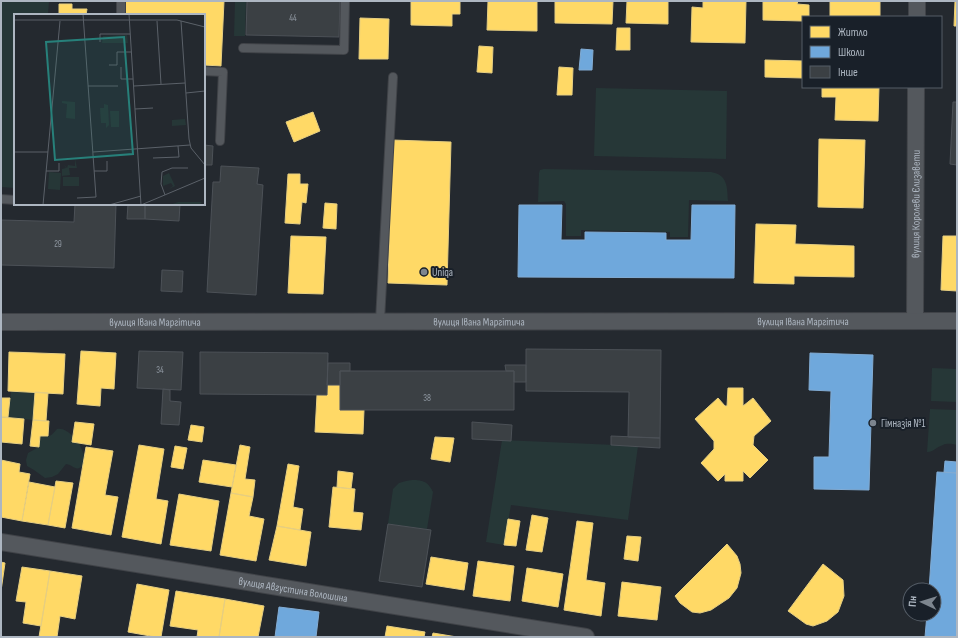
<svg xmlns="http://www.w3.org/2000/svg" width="958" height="638" font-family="'Sofia Sans Condensed',sans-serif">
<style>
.green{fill:#263737}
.homes{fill:#ffd966;stroke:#e6ce81}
.schools{fill:#6fa8dc;stroke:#82acd4}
.building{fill:#3b4044;stroke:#4c5157}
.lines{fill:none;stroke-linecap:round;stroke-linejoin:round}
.lane-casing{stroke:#404348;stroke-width:10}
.street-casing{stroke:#404348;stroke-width:18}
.lane{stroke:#54585d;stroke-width:8}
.street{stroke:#54585d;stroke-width:16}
.poi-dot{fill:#7d858e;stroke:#192029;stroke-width:1.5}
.labels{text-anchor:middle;stroke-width:4;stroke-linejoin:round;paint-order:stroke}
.number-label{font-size:9px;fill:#9098a2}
.street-label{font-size:11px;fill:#adb6c1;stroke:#192029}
.poi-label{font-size:11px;fill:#adb6c1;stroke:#192029;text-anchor:start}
.inset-road{fill:none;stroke:#5b6169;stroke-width:1}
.view{fill:#27807a;fill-opacity:0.15;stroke:#27807a;stroke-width:2}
.inset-edge{fill:none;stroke:#adb6c1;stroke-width:2}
</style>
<rect width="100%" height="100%" fill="#24292f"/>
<!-- green -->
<path class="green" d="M1,1H49L48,15H15V188L1,187Z
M235,1H246L245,36H234Z
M596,88L727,91L726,159L594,156Z
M544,169L711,172C728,175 727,187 728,201L689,200L688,237H670V232L581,230V236H566V204L564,201L538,202L539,173L540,170Z
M932,368L957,369V402L931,401Z
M11,392H35L33,420L8,417Z
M930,409L957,410V445C952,444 947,443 943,445C936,447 934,452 927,452Z
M57,429C63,428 68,432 73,436L72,442L79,443L84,455L83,466C75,472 74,465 66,464L58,474L52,477L45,478L34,470L27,466L26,460L28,453L39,447L40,436C50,437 50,437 57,429Z
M502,440L638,446L628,520L511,505L504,545L486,542Z
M412,480C424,480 428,482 433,492L427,529L388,524L393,489L399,483L406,481Z"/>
<!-- homes -->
<path class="homes" d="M125,1H224L221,66L204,65V15H124Z
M411,1H460V14H452V26L411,25Z
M488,1H537V31L487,30Z
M555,1H613L612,24L555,23Z
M627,1H668V24L626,23Z
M703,1H746L745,43L691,42L692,7L703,8Z
M763,1H798L797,4L809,5V17H803V21L763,20Z
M830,1H880V17H830Z
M955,1H957V26H954Z
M59,4H72V9H87L86,15H59Z
M360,18L389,19L388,59H359Z
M617,28H630V50H616Z
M479,46L493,47L492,73L477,72Z
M765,60L803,61V78L765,77Z
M559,67L573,68L572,95H557Z
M822,87H879L878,121L835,120L836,97H822Z
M313,112L320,131L294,142L286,122Z
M819,139L865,140L863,208L818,207Z
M392,140L451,142L447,285L388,283Z
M288,174H300V184H308L306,203L302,202L300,224L285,223Z
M325,203L337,204L336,229L323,228Z
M756,224L796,225L795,244L854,246V277L794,276V284L754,283Z
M291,236L326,237L323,294L288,293Z
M943,236H957V291L941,290Z
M81,351L116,353L114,389L101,388L100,406L77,404Z
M9,352L65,354L63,394L8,391Z
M327,385H340V410H364L363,434L315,432L317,395H327Z
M728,388H743V406L753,398L771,421L754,436L753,445L768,460L750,478L743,471V481H725V474L718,481L701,463L714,449V441L695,419L718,398L725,406H727Z
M35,392L48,393L46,421L33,420Z
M1,398H10L8,417H1Z
M1,417L24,419L22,444L1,442Z
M33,420L49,421L48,436H40L39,447L30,446Z
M75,422L94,424L91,445L72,442Z
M191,425L204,427L202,442L188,440Z
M435,437L454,438L450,462L431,459Z
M139,445L164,449L156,499L168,501L161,544L122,537Z
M240,445L250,447L245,479L255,480L253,497L231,493Z
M175,446L187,448L183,469L171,467Z
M86,447L113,451L105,495L118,497L111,535L72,528Z
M1,460L20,464L19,472L30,474L22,521L1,517Z
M203,460L236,465L232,487L199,482Z
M288,464L299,466L293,507L303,509L300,530L277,526Z
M338,471L353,473L351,489L337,487Z
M56,481L73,483L65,528L48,525Z
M29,482L55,487L48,525L22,521Z
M333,487L355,489L353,512L363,513L361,530L329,527Z
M231,493L253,497L249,516L264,519L256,561L220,555Z
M179,494L219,501L211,551L170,545Z
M532,515L548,518L542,552L526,550Z
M508,519L520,521L516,546L504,545Z
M577,521L593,523L586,580L605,583L601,616L564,610Z
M277,526L311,532L306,566L269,560Z
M627,536L641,537L638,561L624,559Z
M727,544L737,556L740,564L741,573L737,588L729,598L711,610L700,613L692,612L680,603L675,596Z
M431,557L468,563L464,590L426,584Z
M478,561L514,566L510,601L473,596Z
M1,562L5,563L1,591Z
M823,564L843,580L844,596L838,612L827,621L813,626L806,624L788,611Z
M22,567L50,571L41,626L23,623L26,602L16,601Z
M527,568L563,574L558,607L522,601Z
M50,571L82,576L75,619L60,616L57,637H39Z
M622,582L661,587L657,620L618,616Z
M137,584L169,590L161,637H156L128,632Z
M176,591L225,599L219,637H197L198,630L170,626Z
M225,599L264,606L258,637H219Z
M387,626L425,632L424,637H385Z
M433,633L457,637H432Z"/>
<!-- schools -->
<path class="schools" d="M581,49L593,50L592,70H579Z
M519,205H562L561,240H585V232L666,233V240H691L692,205H735L734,278L518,277Z
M810,353L873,355L869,490L814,489V457H829L831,391L809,390Z
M945,461L957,462V473L944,472Z
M937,472L957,473V637H925L927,614H934V590H929Z
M279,607L319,612L316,637H275Z"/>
<!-- building -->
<path class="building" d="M247,1H340L339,37L246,35Z
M953,102H957V165L950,164Z
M204,145L213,146L212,165H204Z
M221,166L259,168L257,184L263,185L256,295L207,292L213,182H220Z
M75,204H116L114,268L1,265V220L74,222Z
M128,204H145V219H127Z
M145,204H180L179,221L145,219Z
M162,270L183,271L182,292L161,291Z
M526,349L661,350L660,438L628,437L629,392L526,391Z
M139,351L183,352L181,390L137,388Z
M200,352L328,353L327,395L200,394Z
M328,363H350V371H340V385H327Z
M505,365H526V382H514V371H506Z
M340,371H514V410H340Z
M163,389L170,390V401L181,402L179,425L161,424Z
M472,422L512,425L511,441L472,439Z
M611,436L660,438V448L611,445Z
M388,524L431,530L422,587L379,581Z"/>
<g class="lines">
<!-- lane casing -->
<g class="lane-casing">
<path id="lane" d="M121,15V1
M243,48L344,50L345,1
M204,71L223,72L220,141
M1,199L15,200
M380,321L393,77"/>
</g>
<!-- street casing -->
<g class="street-casing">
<g id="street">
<path d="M917,17V1"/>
<path id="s1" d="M915,321L916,87"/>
<path id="s2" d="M1,322L957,321"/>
<path id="s3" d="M1,542L586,637"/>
</g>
</g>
<!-- lane -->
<use href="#lane" class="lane"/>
<!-- street -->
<use href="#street" class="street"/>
</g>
<!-- markers -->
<g class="poi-dot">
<circle cx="424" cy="272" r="4"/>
<circle cx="873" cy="423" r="4"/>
</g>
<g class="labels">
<!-- number labels -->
<g class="number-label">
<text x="293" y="21">44</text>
<text x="58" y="247">29</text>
<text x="160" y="373">34</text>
<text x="427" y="401">38</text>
</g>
<!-- street labels -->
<g class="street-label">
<text dy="4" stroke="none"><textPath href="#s1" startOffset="117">вулиця Королеви Єлизавети</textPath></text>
<text dy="4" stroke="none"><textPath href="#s2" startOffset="478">вулиця Івана Маргітича</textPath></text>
<text dy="4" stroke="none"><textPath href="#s2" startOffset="802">вулиця Івана Маргітича</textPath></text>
<text dy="4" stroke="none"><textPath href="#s2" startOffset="154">вулиця Івана Маргітича</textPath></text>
<text dy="4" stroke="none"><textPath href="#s3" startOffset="296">вулиця Августина Волошина</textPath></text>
</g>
<!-- poi labels -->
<g class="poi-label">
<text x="432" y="276">Uniqa</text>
<text x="881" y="427">Гімназія №1</text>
</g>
</g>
<!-- overview -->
<g transform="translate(14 14)">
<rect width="191" height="191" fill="#24292f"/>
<path d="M113,21L114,29H88L89,22ZM48,87L61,88V105L52,104L53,90L48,89ZM90,90L94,91L95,111L92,114V109H87L86,94H90ZM96,97H105V113H97ZM171,105L172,111L158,112V106ZM61,145L63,154H55L56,161L48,162V155L52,154L50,151L53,154L54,151L61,152ZM35,158L47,159L46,176L34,175ZM155,159L161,172L155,175L159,172L157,169L149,172V162ZM49,163H65V172H49ZM164,188H188L185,191H156Z" fill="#263737"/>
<path class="inset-road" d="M115,0L127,191M0,6H163L191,13M143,7L147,70M167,7L175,125L177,134L191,151M86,28V20H116M95,51H103V38H117M107,53V65H119M74,72H104M120,72L171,69M172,79L191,77M121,95L139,94M0,138H34M79,138L176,131M139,144L165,143L164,132M32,157H45V149M80,157H93V147M151,181L147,170L148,158L158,154H174M63,184L82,183L69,0M29,191L46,7M95,191L127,182M127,191L191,164"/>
<path class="view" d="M110,23L119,140L41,146L32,28Z"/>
<rect width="191" height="191" class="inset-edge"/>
</g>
<!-- border -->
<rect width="958" height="638" fill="none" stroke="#adb6c1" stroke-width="4"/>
<!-- legend -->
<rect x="802" y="16" width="140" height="72" fill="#192029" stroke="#545c66"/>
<rect x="810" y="26" width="20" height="12" fill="#ffd966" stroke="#545c66"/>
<text x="838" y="36" font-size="12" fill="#adb6c1">Житло</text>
<rect x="810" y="46" width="20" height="12" fill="#6fa8dc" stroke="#545c66"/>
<text x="838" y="56" font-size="12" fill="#adb6c1">Школи</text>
<rect x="810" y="66" width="20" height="12" fill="#3b4044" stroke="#545c66"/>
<text x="838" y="76" font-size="12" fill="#adb6c1">Інше</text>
<!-- north arrow -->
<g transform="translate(922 602) rotate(274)"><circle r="19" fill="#192029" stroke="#545c66"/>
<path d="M0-3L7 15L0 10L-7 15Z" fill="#7d858e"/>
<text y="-6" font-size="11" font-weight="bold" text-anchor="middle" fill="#adb6c1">Пн</text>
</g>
</svg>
